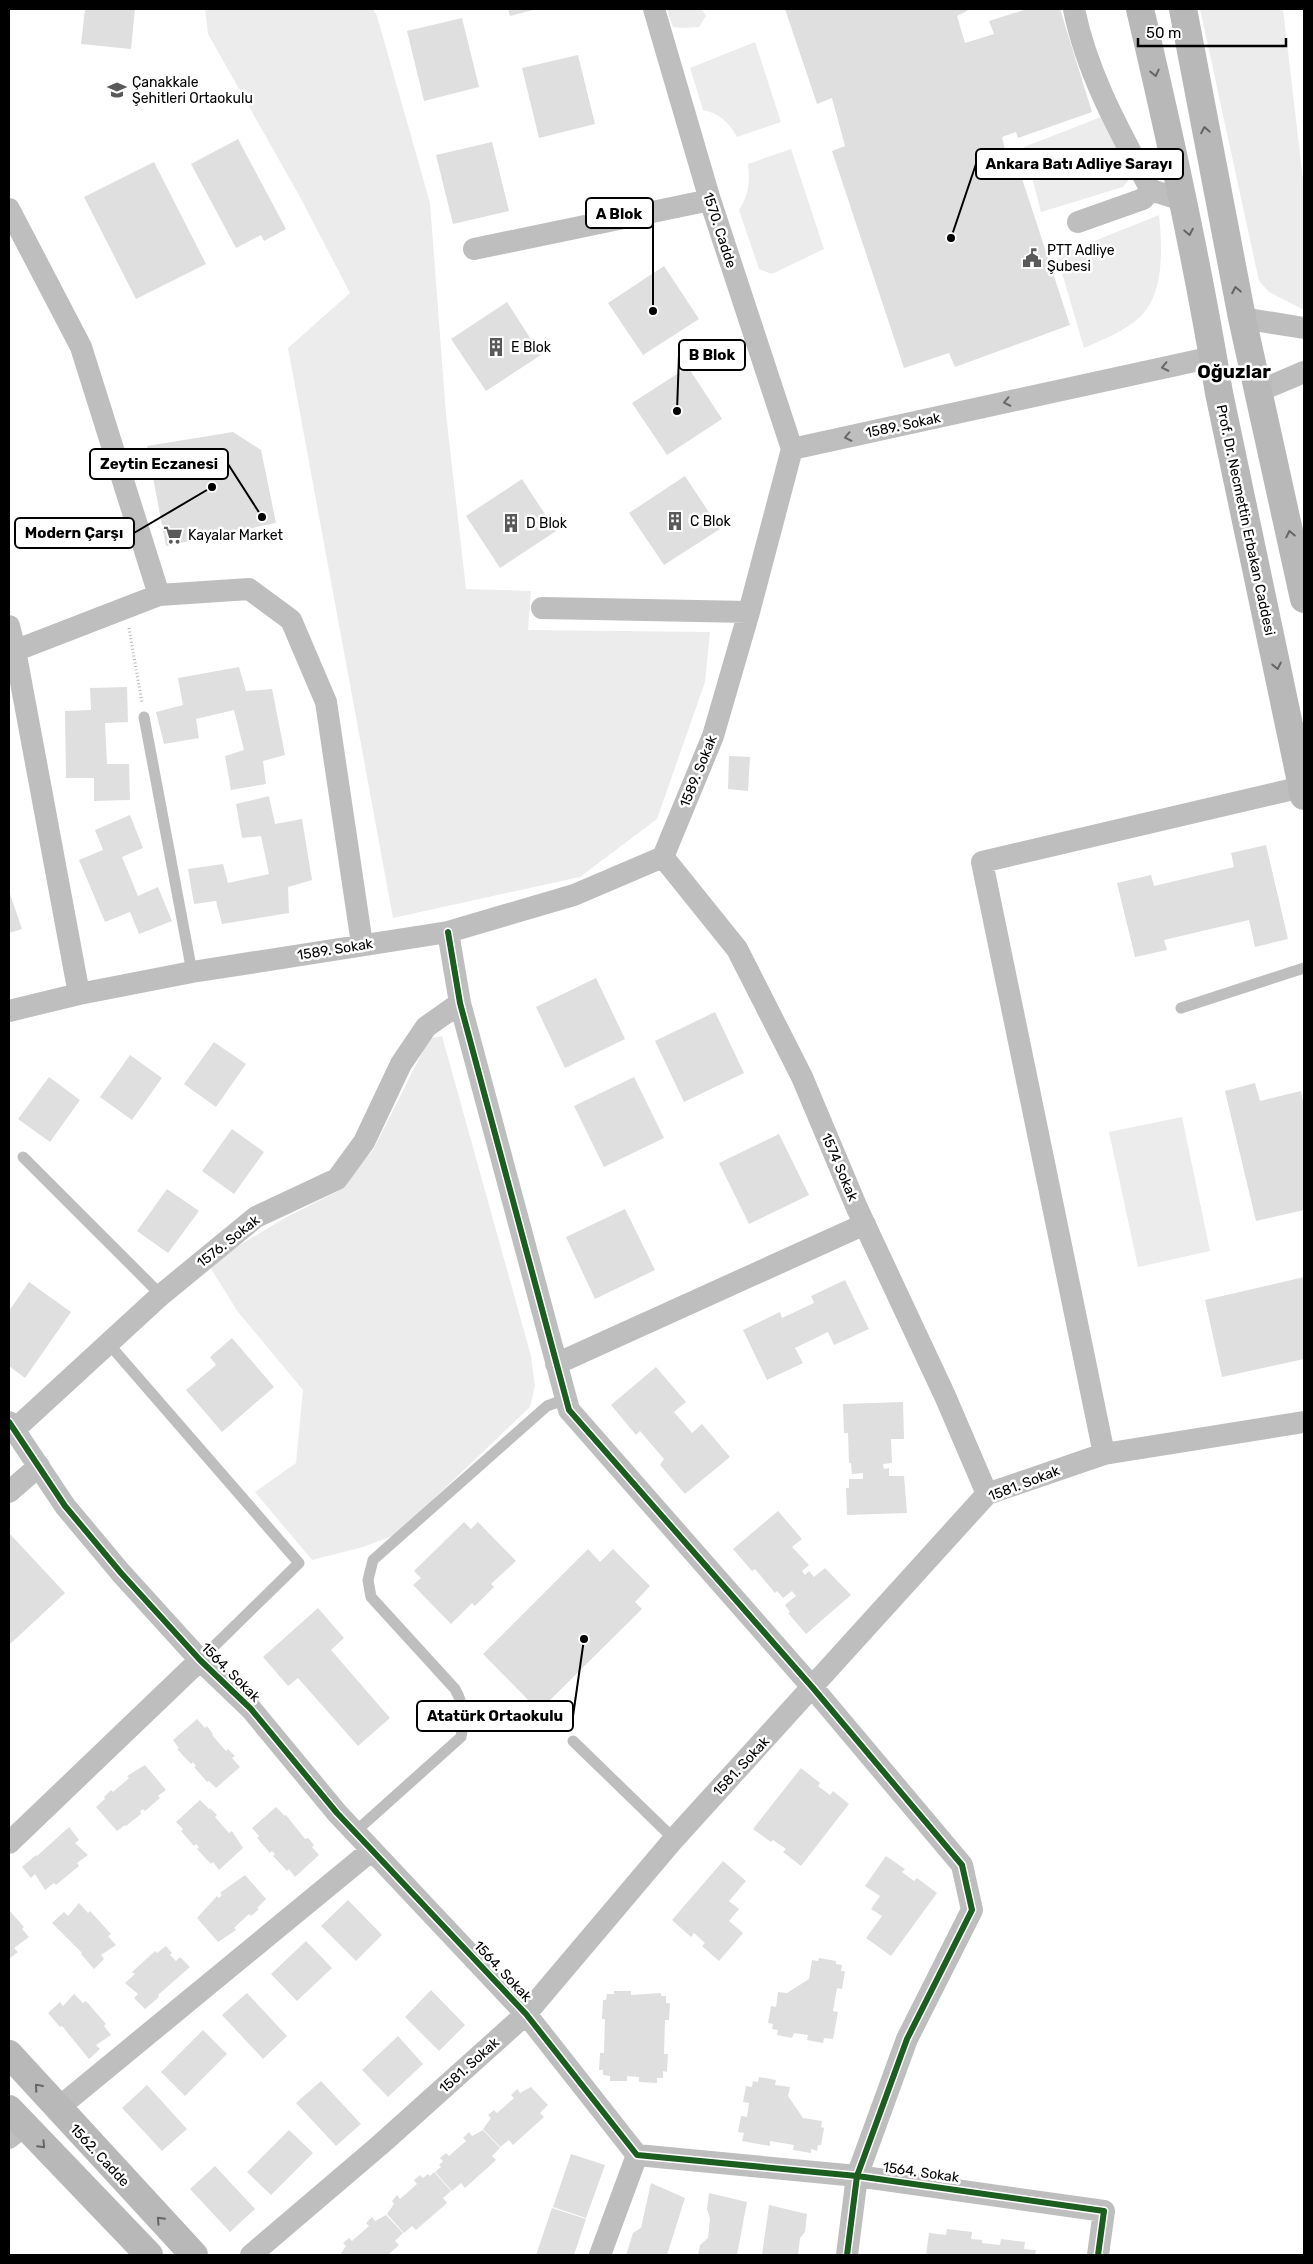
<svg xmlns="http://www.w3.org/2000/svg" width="1313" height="2264" font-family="Rubik,sans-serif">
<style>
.green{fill:#ececec}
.building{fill:#dfdfdf}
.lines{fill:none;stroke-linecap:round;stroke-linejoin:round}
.path{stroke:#b9b9b9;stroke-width:3;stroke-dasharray:1 2.5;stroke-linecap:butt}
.lane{stroke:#bebebe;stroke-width:11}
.street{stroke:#bebebe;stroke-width:22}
.secondary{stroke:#b8b8b8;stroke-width:28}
.cycleway-casing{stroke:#fff;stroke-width:9}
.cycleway{stroke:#1b5e20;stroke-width:6}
.oneway{stroke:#656565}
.oneway2{stroke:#686868}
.labels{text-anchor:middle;stroke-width:5;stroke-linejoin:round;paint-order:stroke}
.poi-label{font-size:14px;fill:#000;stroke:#fff;text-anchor:start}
.street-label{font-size:14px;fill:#000;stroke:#fff}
.district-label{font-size:19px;font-weight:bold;fill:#000;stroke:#fff}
.leader{fill:none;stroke:#000;stroke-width:2}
.callout-dot{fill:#000;stroke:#fff;stroke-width:2}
.callout{fill:#fff;stroke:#000;stroke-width:2}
.callout-label{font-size:15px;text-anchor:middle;font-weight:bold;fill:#000}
</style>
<rect width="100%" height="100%" fill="#fff"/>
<!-- green -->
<path class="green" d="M205,9H373L377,16L430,203L446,414L466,589L531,591L528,630L710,632L705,682L657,819L580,877L393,918L288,348L350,293L300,197L208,34Z
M667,9H702L706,16L699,27L683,28L673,27Z
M1200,9H1283L1304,188V310L1269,292L1259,281Z
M755,42L781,122L737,137C729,122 719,113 703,110L690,68Z
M1101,117L1132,169L1130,178L1123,187L1041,212L1024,147Z
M791,149L824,249L772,274L759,269L739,210C749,196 750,181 748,164Z
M1159,215C1162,246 1165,292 1141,316C1126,331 1104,339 1084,348L1057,256Z
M442,1036L531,1356L535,1386L530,1407L397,1534L363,1547L312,1560L255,1492L296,1463L303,1390L238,1312L208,1264L285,1218L338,1191L373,1150L429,1039Z
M1182,1117L1210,1251L1138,1267L1109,1132Z"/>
<!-- building -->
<path class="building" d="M85,9H135L131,49L81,44Z
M508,9H537L510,16Z
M785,9H967V11L957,16L965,43L994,34L989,21L1027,9H1060L1092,112L1018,138L1016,132L1002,137L1005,149L1012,148L1070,325L955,367L949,353L904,368L832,151L845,146L832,98L817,104Z
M462,18L479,87L424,101L407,31Z
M578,55L595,124L539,138L522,68Z
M238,139L286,229L264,241L261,235L236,248L191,164Z
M492,142L509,211L453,224L436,155Z
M154,162L206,264L136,299L84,197Z
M664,266L699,319L643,355L608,303Z
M507,302L541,355L486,391L451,339Z
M688,367L722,419L667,455L632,403Z
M233,432L261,450L276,523L166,546L147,446Z
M685,476L720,529L664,565L629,513Z
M522,479L556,531L500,568L466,516Z
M239,667L246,691L272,689L285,755L263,761L266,784L231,790L225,756L244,750L234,710L196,719L199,738L164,744L156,712L183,705L178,678Z
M127,687L128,722L105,723L107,764H129L130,800L94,801V778H66L65,711L91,710L90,688Z
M729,756L750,757L748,791L728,789Z
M269,796L275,824L302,819L312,880L288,887L289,913L222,924L216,901L194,904L188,869L223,864L228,883L269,874L261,836L242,838L236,804Z
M130,815L143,848L122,857L138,896L158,887L172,921L139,934L130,912L105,922L79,860L103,850L95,830Z
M1266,845L1288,939L1255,947L1249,920L1164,940L1167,950L1135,957L1117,883L1151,875L1154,886L1234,867L1231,853Z
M9,891L22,929L9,933Z
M596,978L625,1039L565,1068L536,1007Z
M715,1012L744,1073L684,1102L655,1041Z
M214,1042L246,1064L216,1107L184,1084Z
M130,1055L162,1078L132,1120L100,1097Z
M49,1077L80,1100L50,1142L18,1119Z
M634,1077L664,1138L604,1167L574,1106Z
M1255,1083L1260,1101L1301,1091L1304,1107V1210L1256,1221L1225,1091Z
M232,1129L264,1152L234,1194L202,1171Z
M779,1134L809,1195L749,1224L719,1163Z
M167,1189L199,1211L168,1253L137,1231Z
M625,1209L655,1270L595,1299L566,1237Z
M1304,1277V1359L1222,1377L1205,1300Z
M845,1280L869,1329L834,1345L828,1332L795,1348L803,1363L767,1380L743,1330L780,1312L782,1318L814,1303L811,1296Z
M29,1282L71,1312L25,1378L9,1366V1311Z
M232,1338L274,1387L222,1432L186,1390L216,1365L210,1357Z
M656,1367L686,1402L674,1412L692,1433L702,1424L730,1457L685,1494L660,1465L664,1459L640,1431L636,1435L611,1405Z
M903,1402L904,1439H891L892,1463L883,1464L884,1469L889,1468V1476H904L907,1513L847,1515L846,1488H849V1479H863V1473L852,1474L851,1463H849L848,1433H844L843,1404Z
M778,1511L802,1539L792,1547L809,1565L802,1571L805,1575L809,1571L814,1577L825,1568L851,1595L806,1634L788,1613L790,1612L785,1605L796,1596L792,1591L783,1598L777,1591L775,1593L755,1569L752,1571L733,1549Z
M464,1522L471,1529L478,1522L516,1561L491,1584L494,1587L475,1606L472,1603L451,1624L413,1585L421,1578L414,1571Z
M10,1534L65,1593L9,1645V1535Z
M588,1549L600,1562L613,1549L650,1586L635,1602L642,1609L539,1711L483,1654Z
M318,1608L344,1638L331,1650L390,1718L358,1746L298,1678L288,1686L263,1657Z
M197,1719L205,1728L207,1726L213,1734L212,1735L226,1751L228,1749L235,1756L232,1758L240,1767L216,1788L209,1781L207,1782L194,1767L196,1766L193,1762L191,1764L177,1749L179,1748L173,1740Z
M145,1765L166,1790L158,1796L160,1798L145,1811L143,1809L140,1811L141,1814L126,1826L125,1825L117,1831L96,1807L105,1799L104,1797L111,1790L113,1792L129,1778L127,1776Z
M801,1768L820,1783L818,1786L830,1795L833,1791L849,1804L801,1866L783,1852L786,1849L773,1840L771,1842L753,1829Z
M200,1800L209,1809L210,1808L217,1815L215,1817L229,1833L232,1831L243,1848L219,1870L213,1862L211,1864L197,1849L199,1847L196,1844L194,1846L181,1831L183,1829L176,1822Z
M276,1807L285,1816L286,1815L305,1839L308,1838L314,1845L312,1847L319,1855L295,1877L289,1869L287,1871L273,1856L275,1854L272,1851L270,1853L257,1838L259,1836L252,1828Z
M69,1827L79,1840L75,1843L88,1855L77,1863L79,1866L56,1885L54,1883L45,1890L35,1874L31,1878L22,1867L36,1855L37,1856Z
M886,1856L905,1869L902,1872L914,1881L917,1878L937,1893L891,1956L866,1938L882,1916L871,1909L880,1896L865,1886Z
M723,1861L746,1881L729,1901L739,1909L729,1921L743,1933L719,1961L702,1946L705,1943L694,1933L691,1937L672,1920Z
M245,1875L266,1899L257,1908L259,1909L251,1916L249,1914L234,1928L236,1930L218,1942L197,1918L217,1896L219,1898L222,1895L220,1893Z
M348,1900L382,1935L356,1961L321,1926Z
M79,1903L88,1913L90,1911L111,1934L108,1936L116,1945L101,1955L104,1959L94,1969L81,1954L82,1953L52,1923L64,1912L68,1916Z
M9,1910L24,1927L22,1929L29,1937L14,1948L18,1952L9,1959Z
M306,1941L332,1968L297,2001L271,1974Z
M166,1946L172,1953L170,1955L176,1961L180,1957L190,1967L158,1995L159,1997L145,2009L134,1998L138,1994L125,1983L135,1974L132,1972L155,1951L157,1953Z
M819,1958L836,1961V1964L842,1965L841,1971H845L842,1989L837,1988L833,2011L838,2012L833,2039L824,2038L823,2043L807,2040L808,2035L794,2033L792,2038L777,2035L778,2030L772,2029L773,2024L768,2023L771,2006L776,2007L778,1992L787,1993L809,1979L812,1960L818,1961Z
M431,1990L465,2025L439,2051L405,2017Z
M614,1991H631V1995L661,1993V1996H666V2003H670L669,2020H665L664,2054H668L667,2072L663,2071V2078H657V2083L639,2082V2077L627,2076V2081H610V2076L603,2075V2070H599L600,2053H604L605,2019H602L603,2000H606L607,1994H614Z
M247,1993L287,2036L263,2059L222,2015Z
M74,1994L83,2003L86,2001L106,2024L104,2026L111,2035L96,2045L100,2049L89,2059L62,2026L60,2027L48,2013L60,2002L63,2006Z
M203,2030L227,2054L185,2096L161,2072Z
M398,2036L423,2064L388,2097L362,2070Z
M759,2077L776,2080L775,2085L790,2087L788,2096L803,2118L822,2121L821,2127L824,2128L821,2145H818L817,2151L811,2149V2153L793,2150L794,2145L770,2141V2146L742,2141L744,2133L738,2132L741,2116L747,2117L749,2103L743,2102L746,2086L752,2087L753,2081L758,2082Z
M321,2081L361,2124L336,2146L296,2103Z
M147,2085L187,2129L162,2151L122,2108Z
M531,2087L548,2105L540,2113L544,2117L513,2145L509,2140L500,2147L483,2129L491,2118L488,2115L494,2110L497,2113L514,2098L511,2095L517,2089L520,2093Z
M289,2130L313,2153L271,2195L247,2172Z
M483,2130L500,2148L492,2156L496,2160L465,2188L461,2183L452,2191L435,2172L441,2167L439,2165L443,2161L440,2158L446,2153L449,2156L466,2141L463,2138L469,2132L472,2136Z
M571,2154L605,2165L586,2218L553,2207Z
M215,2166L255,2209L230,2232L190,2189Z
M434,2172L451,2191L443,2198L447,2203L416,2230L412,2226L404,2233L387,2214L394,2204L392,2201L397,2195L400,2199L417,2184L414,2180L420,2175L423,2178L428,2174L430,2176Z
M651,2183L685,2198L667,2255H626L633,2233L641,2228Z
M709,2193L747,2202L737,2255H698L700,2245L708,2238L710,2219L707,2209Z
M769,2205L807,2214L805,2232L800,2238L798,2255H762Z
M552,2208L586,2219L574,2255H536Z
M386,2215L403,2233L395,2241L399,2245L388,2255H340L346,2246L343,2243L349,2238L352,2241L369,2226L366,2223L372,2217L375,2221Z
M947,2229L972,2232L971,2239L982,2240V2243L1000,2245L1001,2239L1025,2242L1024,2249L1036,2250L1035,2255H926L929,2233L946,2235Z"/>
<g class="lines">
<!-- path -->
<path class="path" d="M129,628L142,703"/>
<!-- lane -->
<path class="lane" d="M144,717L192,972
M1181,1008L1304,968
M23,1157L161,1295
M108,1343L299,1563L200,1660
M573,1741L674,1839
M355,1832L461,1737C465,1719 464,1705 455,1689L371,1597L368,1580L373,1560L547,1406L566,1399"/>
<!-- street -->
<path class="street" d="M654,9L710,200L792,449
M1074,9C1087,74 1120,132 1151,190L1182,200
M9,209L81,347L159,595
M1078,222L1143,199L1151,190
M474,249L710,200
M1242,318L1304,328
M1259,391L1304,372
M792,449L1213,357
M542,608L749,612
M9,626L15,650L79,994
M9,653L159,595L249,589L291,620L326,702L362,944
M663,857L737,949L802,1077L857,1208L945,1396L987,1494
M448,932L460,1003L569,1410L813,1688L962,1865L972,1910L907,2039L857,2176L847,2255
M9,1011L79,994L192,972L448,932L574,895L663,857L713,736L749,612L792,449
M556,1364L865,1224
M9,1422L65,1506L121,1573L200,1660L251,1709L337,1813L526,2014L637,2155L857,2176L1104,2211L1098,2255
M14,1430L161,1295L256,1217L337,1179L364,1142L401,1064L426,1027L460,1003
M1104,1454L982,862L1302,787
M9,1492L39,1466
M9,1843L200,1660
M57,2109L372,1850
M9,2138L24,2126
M251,2255L380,2145L526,2014L674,1839L987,1494L1104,1454L1304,1422
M600,2255L637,2155"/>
<!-- secondary -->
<path class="secondary" d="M1140,9C1170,136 1198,264 1219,393L1304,796
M1183,9L1242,318L1304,599
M9,2054L194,2255
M9,2109L149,2255"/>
<!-- cycleway casing -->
<g class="cycleway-casing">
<path id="cycleway" d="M448,932L460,1003L569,1410L813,1688L962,1865L972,1910L907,2039L857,2176L847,2255
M9,1422L65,1506L121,1573L200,1660L251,1709L337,1813L526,2014L637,2155L857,2176L1104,2211L1098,2255"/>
</g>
<!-- cycleway -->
<use href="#cycleway" class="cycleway"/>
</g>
<!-- one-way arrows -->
<defs><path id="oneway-chevron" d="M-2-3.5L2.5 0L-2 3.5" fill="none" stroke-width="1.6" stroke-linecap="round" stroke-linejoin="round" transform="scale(1.25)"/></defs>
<g class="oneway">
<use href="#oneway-chevron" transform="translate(1155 73) rotate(77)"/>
<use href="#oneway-chevron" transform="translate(1205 130) rotate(-100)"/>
<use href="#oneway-chevron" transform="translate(1189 232) rotate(79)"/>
<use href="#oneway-chevron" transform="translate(1236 290) rotate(-101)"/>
<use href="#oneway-chevron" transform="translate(1290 534) rotate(-102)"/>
<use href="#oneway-chevron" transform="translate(1277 666) rotate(78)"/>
<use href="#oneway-chevron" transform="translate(38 2087) rotate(-131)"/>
<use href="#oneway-chevron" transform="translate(42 2145) rotate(46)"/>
<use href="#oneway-chevron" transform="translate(160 2220) rotate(-133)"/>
</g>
<g class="oneway2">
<use href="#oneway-chevron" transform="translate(1165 367) rotate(168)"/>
<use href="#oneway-chevron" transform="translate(1007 402) rotate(168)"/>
<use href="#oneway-chevron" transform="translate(848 437) rotate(168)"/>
</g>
<!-- icons -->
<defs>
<g id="school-bare" transform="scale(1.5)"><path d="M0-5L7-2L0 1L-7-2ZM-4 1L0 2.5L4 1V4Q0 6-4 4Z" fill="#595959" stroke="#fff" stroke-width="2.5" paint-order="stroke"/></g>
<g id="civic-bare" transform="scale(1.5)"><path d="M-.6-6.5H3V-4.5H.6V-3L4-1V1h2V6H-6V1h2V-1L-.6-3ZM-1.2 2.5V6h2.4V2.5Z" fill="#595959" stroke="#fff" stroke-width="2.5" paint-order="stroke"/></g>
<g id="building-bare" transform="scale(1.5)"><path d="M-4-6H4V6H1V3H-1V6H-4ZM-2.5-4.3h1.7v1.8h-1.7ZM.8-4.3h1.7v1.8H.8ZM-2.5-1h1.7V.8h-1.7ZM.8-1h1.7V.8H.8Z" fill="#595959" stroke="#fff" stroke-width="2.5" paint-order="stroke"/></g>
<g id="supermarket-bare" transform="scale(1.5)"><path d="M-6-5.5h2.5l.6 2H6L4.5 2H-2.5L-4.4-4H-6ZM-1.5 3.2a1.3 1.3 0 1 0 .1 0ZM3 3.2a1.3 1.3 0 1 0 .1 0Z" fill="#595959" stroke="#fff" stroke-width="2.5" paint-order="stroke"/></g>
</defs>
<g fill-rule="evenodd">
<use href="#school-bare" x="117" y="90"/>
<use href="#civic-bare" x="1032" y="258"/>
<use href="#building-bare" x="496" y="347"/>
<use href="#building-bare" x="675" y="521"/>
<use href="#building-bare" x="511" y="523"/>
<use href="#supermarket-bare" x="173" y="535"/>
</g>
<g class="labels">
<!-- poi labels -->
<g class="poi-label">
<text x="132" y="87">Çanakkale<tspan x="132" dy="16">Şehitleri Ortaokulu</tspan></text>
<text x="1047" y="255">PTT Adliye<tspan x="1047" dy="16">Şubesi</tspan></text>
<text x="511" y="352">E Blok</text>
<text x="690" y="526">C Blok</text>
<text x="526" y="528">D Blok</text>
<text x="188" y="540">Kayalar Market</text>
</g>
<!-- street labels -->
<g class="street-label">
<text transform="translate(720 230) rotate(72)" y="5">1570. Cadde</text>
<text transform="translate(903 425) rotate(-12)" y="5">1589. Sokak</text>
<text transform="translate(1246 520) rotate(78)" y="5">Prof. Dr. Necmettin Erbakan Caddesi</text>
<text transform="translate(698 771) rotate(-68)" y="5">1589. Sokak</text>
<text transform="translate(335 949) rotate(-9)" y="5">1589. Sokak</text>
<text transform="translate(840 1167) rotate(67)" y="5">1574 Sokak</text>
<text transform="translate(228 1241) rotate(-38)" y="5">1576. Sokak</text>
<text transform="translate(1024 1483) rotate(-21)" y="5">1581. Sokak</text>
<text transform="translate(231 1672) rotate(45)" y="5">1564. Sokak</text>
<text transform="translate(741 1766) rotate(-47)" y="5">1581. Sokak</text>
<text transform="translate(503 1971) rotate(47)" y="5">1564. Sokak</text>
<text transform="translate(469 2065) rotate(-42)" y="5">1581. Sokak</text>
<text transform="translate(100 2155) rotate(47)" y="5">1562. Cadde</text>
<text transform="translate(921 2172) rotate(8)" y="5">1564. Sokak</text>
</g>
<!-- district labels -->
<g class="district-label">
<text x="1234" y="378">Oğuzlar</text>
</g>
</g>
<!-- callouts -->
<path class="leader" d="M951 238L976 164M653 311L653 213M677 411L679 355M262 517L228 464M212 487L134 533M584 1639L573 1716"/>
<g class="callout-dot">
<circle cx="951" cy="238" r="5"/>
<circle cx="653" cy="311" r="5"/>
<circle cx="677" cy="411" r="5"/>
<circle cx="262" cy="517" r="5"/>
<circle cx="212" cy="487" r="5"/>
<circle cx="584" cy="1639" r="5"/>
</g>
<g class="callout">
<rect x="976" y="149" width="207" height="30" rx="5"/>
<rect x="586" y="198" width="67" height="30" rx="5"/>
<rect x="679" y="340" width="66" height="30" rx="5"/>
<rect x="90" y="449" width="138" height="30" rx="5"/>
<rect x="15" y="518" width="119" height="30" rx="5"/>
<rect x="417" y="1701" width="156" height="30" rx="5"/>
</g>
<g class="callout-label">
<text x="1079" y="169">Ankara Batı Adliye Sarayı</text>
<text x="619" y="219">A Blok</text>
<text x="712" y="360">B Blok</text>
<text x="159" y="469">Zeytin Eczanesi</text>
<text x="74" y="538">Modern Çarşı</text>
<text x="495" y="1721">Atatürk Ortaokulu</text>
</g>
<!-- border -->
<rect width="1313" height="2264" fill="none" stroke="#000000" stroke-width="20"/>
<!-- scale -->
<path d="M1138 38v8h148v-8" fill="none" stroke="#000000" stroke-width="2.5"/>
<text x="1146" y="38" font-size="15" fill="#000000" stroke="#ffffff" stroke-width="4" paint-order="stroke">50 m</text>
</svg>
